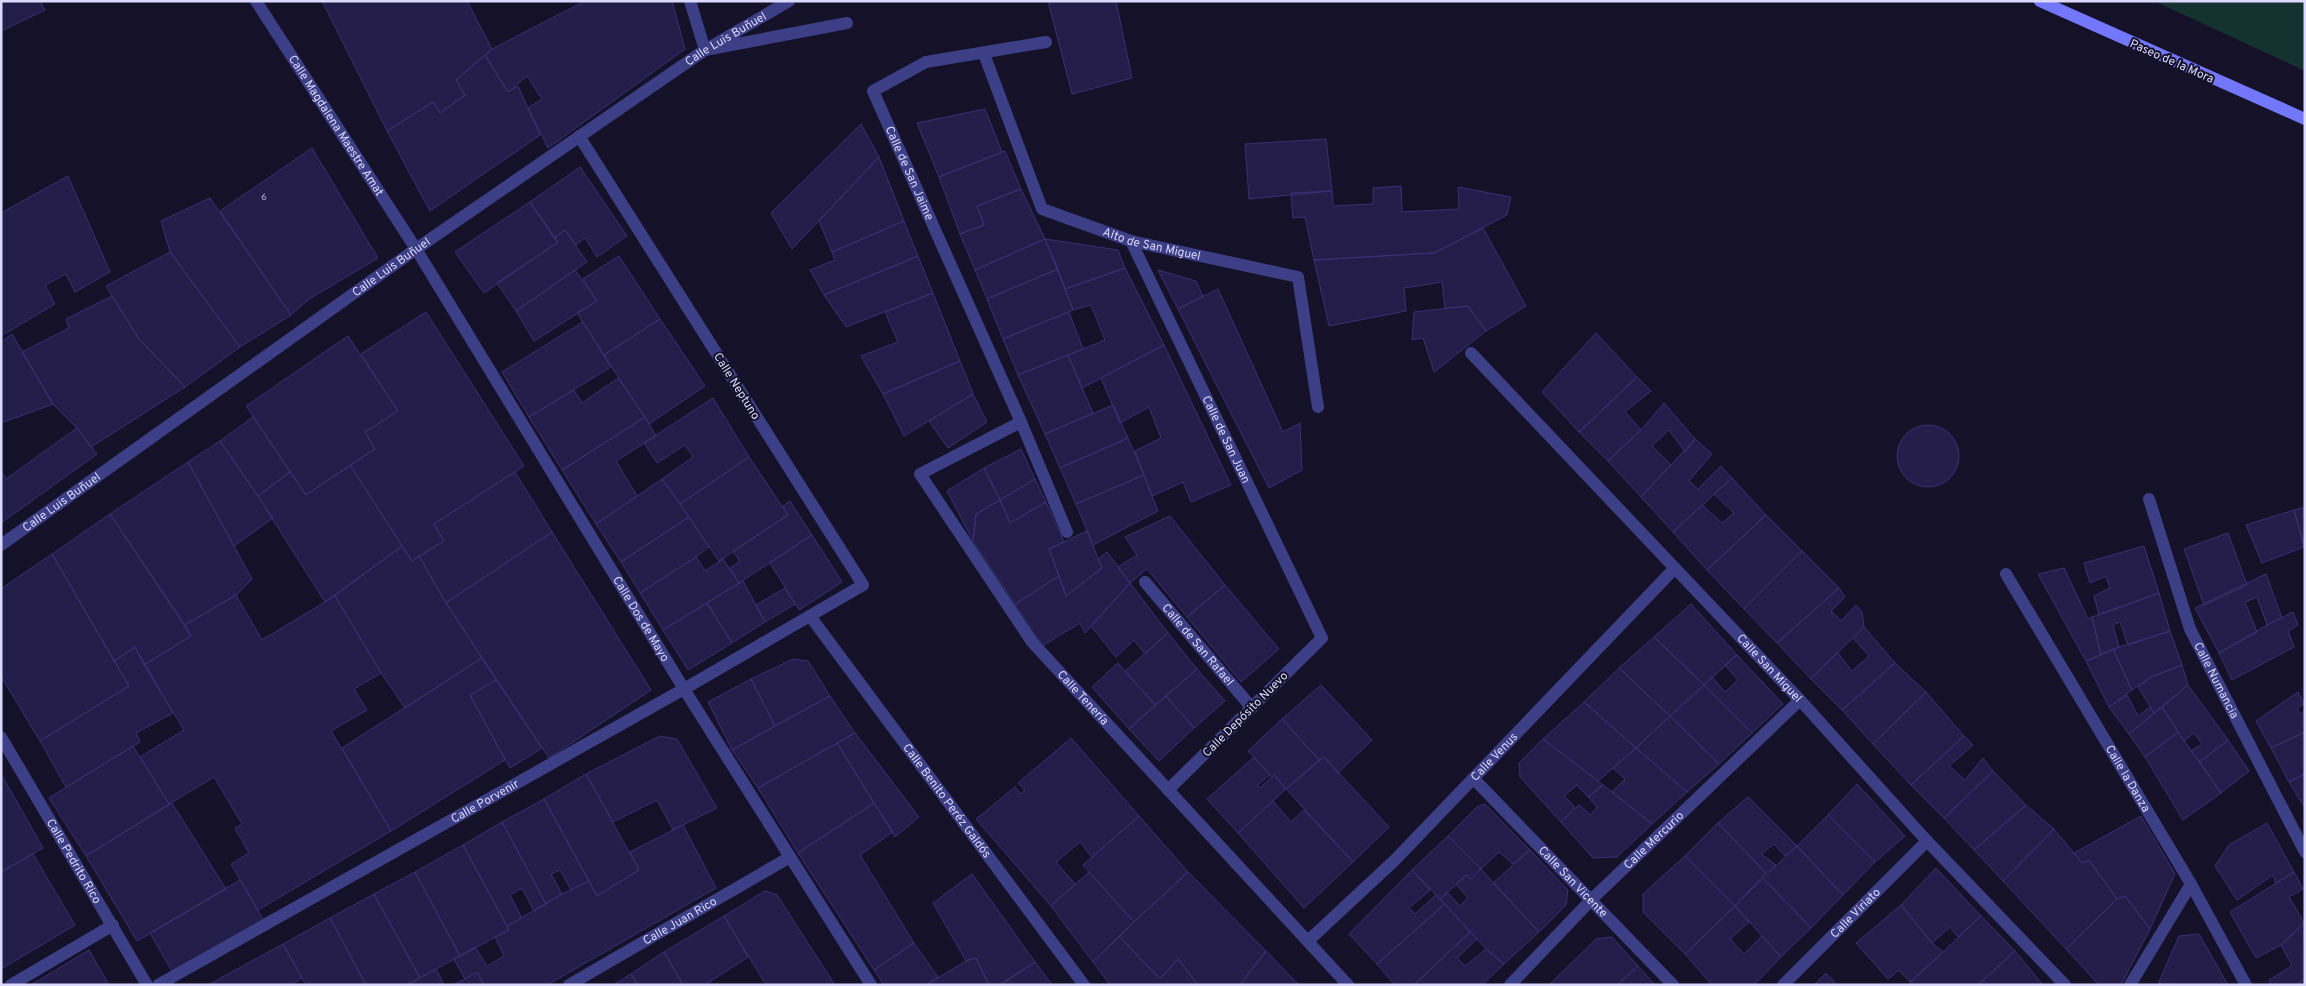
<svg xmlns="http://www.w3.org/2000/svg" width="2306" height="986" font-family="Overpass,sans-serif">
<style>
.green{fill:#143230}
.building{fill:#241d49;stroke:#3a3074}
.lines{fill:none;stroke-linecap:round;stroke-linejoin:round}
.lane{stroke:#3d3f86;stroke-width:12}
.street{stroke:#3d3f86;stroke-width:12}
.secondary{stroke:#7377fc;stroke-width:12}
.labels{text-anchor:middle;stroke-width:4;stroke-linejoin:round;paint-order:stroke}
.number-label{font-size:10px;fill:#adaad1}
.street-label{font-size:12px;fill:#dbd9fe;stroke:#141128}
</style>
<rect width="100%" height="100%" fill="#141128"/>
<!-- green -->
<path class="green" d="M2154,1H2305V71Z"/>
<!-- building -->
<path class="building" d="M1,1H40L45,10L1,31Z
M322,1H467L492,49L456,80L465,95L440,113L433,102L387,131Z
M585,1H672L685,49L548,148L528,108L542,99L527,76L508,92L485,55L492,49Z
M1048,1H1116L1132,78L1072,94Z
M485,55L508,92L518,86L540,135L430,211L387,131L433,102L440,113L465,95L456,80Z
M985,109L1002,152L939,177L917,123Z
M861,124L879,157L792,249L771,213Z
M1326,139L1332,191L1249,199L1245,144Z
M312,148L378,258L309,299L291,315L220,211Z
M1005,151L1021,189L977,206L984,225L960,234L939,177Z
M879,157L904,221L832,252L819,221Z
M580,167L627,236L597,257L585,238L576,245L565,230L554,238L530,202Z
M68,176L110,272L75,292L66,274L45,285L55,304L1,336V213Z
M1401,186L1402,212L1459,209L1458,187L1511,197L1507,215L1434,253L1314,260L1305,217L1293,218L1291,193L1332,191L1333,206L1373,204V188Z
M1021,189L1045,239L975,270L960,234L984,225L977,206Z
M210,198L291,315L240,347L170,252L161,221Z
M530,202L558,242L484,293L455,252Z
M904,221L918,256L824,295L810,270L835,260L832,252Z
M1483,228L1526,306L1486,331L1468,306L1445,308L1442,282L1404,288L1406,311L1329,326L1314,260L1434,253Z
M565,230L587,262L516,311L497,283L558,242L554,238Z
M1045,239L1058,269L987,299L975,270Z
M1045,239L1118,250L1125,268L1065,289Z
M170,252L240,347L185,387L139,339L106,286Z
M619,256L660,319L604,355L577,313L597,301L583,279Z
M918,256L933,293L846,327L824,295Z
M1125,268L1164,345L1082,388L1068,355L1105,340L1091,305L1073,310L1065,289Z
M1058,269L1073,310L1003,339L987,299Z
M575,270L597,301L534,341L516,311Z
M1158,270L1196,281L1203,296L1178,309Z
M1218,289L1283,432L1300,423L1302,470L1269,488L1178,309Z
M933,293L960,361L883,394L861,356L898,342L885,312Z
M112,296L139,339L185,387L91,447L77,428L53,404L22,352L69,328L66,319Z
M1468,306L1486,331L1434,372L1423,338L1412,340L1414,312Z
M426,312L524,466L434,524L444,541L412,561L350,465L375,449L365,432L398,411L361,354Z
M1069,312L1083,349L1018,375L1003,339Z
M660,319L705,386L649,424L604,355Z
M583,322L611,367L529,417L502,372Z
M1596,333L1637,377L1579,432L1542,392Z
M12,334L53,404L1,423V342Z
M348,336L398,411L365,432L375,449L306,495L246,406Z
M1164,345L1231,485L1191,502L1183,482L1152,496L1135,451L1161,438L1149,407L1120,423L1101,378Z
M1068,355L1093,413L1045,434L1018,375Z
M960,361L973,394L904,436L883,394Z
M1637,377L1651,391L1625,412L1641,430L1608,461L1579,432Z
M618,378L645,417L562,470L529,417L574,390L582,403Z
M973,394L987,422L948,448L929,421Z
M713,398L749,457L680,504L662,479L693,457L685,445L657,463L644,443Z
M1664,403L1695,439L1685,452L1669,430L1652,446L1671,465L1641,497L1608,461L1641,430Z
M1113,405L1128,438L1060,468L1045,434Z
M253,417L290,472L258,496L220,441Z
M645,417L656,436L616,461L637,496L596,524L562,470Z
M1897 456a31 31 0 1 1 62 0a31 31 0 1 1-62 0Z
M77,428L97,454L1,523V471L6,479Z
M1128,438L1144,475L1076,504L1060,468Z
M1695,439L1712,454L1689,481L1698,489L1721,466L1732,478L1673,532L1641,497Z
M220,441L273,518L234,546L188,462Z
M1021,449L1035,479L1000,500L984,468Z
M749,457L788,515L719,561L680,504Z
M188,462L252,579L236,595L185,625L110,514Z
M350,465L402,546L325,602L258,496L290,472L306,495Z
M984,468L1000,500L976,514L973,541L947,491Z
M515,472L552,532L446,603L419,556L444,541L434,524Z
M1144,475L1158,511L1093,545L1076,504Z
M1732,478L1766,515L1707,570L1673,532L1702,505L1722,523L1734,513L1714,494Z
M662,479L689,517L621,562L596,524Z
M1035,479L1046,502L1010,523L1000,500Z
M1000,500L1010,523L1046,502L1064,542L1049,549L1059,576L1015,604L973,541L976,514Z
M790,501L812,535L739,583L730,568L740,561L733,551L788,515L783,506Z
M2305,507V547L2294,510Z
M2294,510L2304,547L2262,563L2246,525Z
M110,514L191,636L144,665L135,647L114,661L52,554Z
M1766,515L1802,551L1744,609L1707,570Z
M1170,516L1225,585L1187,617L1147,569L1130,583L1118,567L1137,555L1125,537Z
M689,517L709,547L696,557L640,593L621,562Z
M1087,531L1102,568L1066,596L1049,549Z
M552,532L651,690L549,758L446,603Z
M2228,533L2247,585L2204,605L2184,549Z
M812,535L842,582L799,610L770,563Z
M402,546L412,561L419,556L446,603L482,658L405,708L381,673L335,596Z
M2144,546L2159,593L2099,615L2094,596L2110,588L2106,576L2090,583L2084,563Z
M1802,551L1839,588L1777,643L1744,609Z
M1107,552L1130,583L1085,633L1080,623L1042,646L1015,604L1059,576L1066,596L1102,568L1098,559Z
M52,554L129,686L40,741L1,676V589Z
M696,557L705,571L723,559L739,583L663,630L640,593Z
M2064,568L2088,619L2092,617L2101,655L2086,661L2038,574Z
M2266,574L2282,618L2267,625L2257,597L2245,602L2257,632L2219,653L2195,608Z
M743,581L765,622L732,643L707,603Z
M1130,583L1168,633L1145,654L1134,640L1116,657L1091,626Z
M1225,585L1279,649L1241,682L1187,617Z
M785,588L795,604L765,622L756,605Z
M1839,588L1845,597L1831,611L1841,621L1856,605L1862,612L1864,627L1811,679L1777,643Z
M2159,593L2170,631L2128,645L2120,622L2113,625L2119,647L2101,655L2092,617Z
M236,595L262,640L335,596L381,673L354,689L367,710L331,731L391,831L258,910L231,864L249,853L235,828L242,824L214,777L169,804L140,757L184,730L144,665L191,636L185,625Z
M707,603L732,643L688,670L663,630Z
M1691,604L1737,655L1704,685L1654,637Z
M2293,612L2298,625L2288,631L2294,647L2232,680L2219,653L2267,625Z
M1864,627L1895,663L1842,710L1811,679L1837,652L1852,671L1869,656L1853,638Z
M2170,631L2182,665L2151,677L2132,690L2113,649Z
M1168,633L1197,669L1155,705L1125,671Z
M1654,637L1704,685L1670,716L1619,668Z
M135,647L173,713L136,733L140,742L66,787L40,741L129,686L114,661Z
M2113,649L2132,690L2109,707L2086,661Z
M1737,655L1783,704L1752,733L1704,685L1712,677L1725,692L1738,680L1725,665Z
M482,658L496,680L470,695L505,760L391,831L342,748Z
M793,659L808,661L830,696L775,726L751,679Z
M1118,663L1155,705L1129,729L1092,687Z
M1895,663L1926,692L1873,744L1842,710Z
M2182,665L2188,685L2154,713L2138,687L2151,677Z
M1619,668L1670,716L1636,748L1584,702Z
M1197,669L1225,701L1194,728L1166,696Z
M751,679L775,726L732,750L708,702Z
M496,680L542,748L510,768L470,695Z
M1321,685L1372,740L1338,773L1324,757L1319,760L1282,719Z
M1704,685L1752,733L1719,764L1670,716Z
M2188,685L2228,740L2200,762L2191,751L2202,744L2194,733L2184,741L2162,707Z
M1926,692L1964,736L1911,785L1873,744Z
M2298,692L2304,704L2297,708L2300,714L2305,711V732L2271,748L2256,721Z
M2127,695L2138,716L2150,707L2154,713L2129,734L2109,707Z
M830,696L855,733L758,788L732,750Z
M1166,696L1194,728L1159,761L1129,729Z
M1584,702L1636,748L1598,781L1543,739Z
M2162,707L2178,732L2145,757L2129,734Z
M1670,716L1719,764L1687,792L1636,748Z
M1282,719L1319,760L1286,789L1274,775L1272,777L1248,751Z
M2178,732L2221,793L2183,820L2145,757Z
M2305,732V774L2289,782L2271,748Z
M855,733L919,817L895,837L837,743Z
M660,736L677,739L717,808L673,830L657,800L613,822L586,774Z
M1964,736L1973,745L1949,766L1965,780L1983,758L1993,771L1944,818L1911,785Z
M1071,738L1139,816L1092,857L1080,842L1056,862L1075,884L1051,906L976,819L1015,787L1021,794L1025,790L1018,783Z
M1543,739L1603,785L1588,797L1577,785L1564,796L1575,807L1561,822L1520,777L1519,763Z
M2228,740L2249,771L2221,793L2200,762Z
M837,743L874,803L798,853L758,788Z
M133,746L169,804L86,856L49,798Z
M1636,748L1687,792L1652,824L1612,792L1625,779L1613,768Z
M1254,757L1270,775L1257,785L1260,788L1274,775L1286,789L1238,833L1207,799Z
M1324,757L1389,827L1353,862L1286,789Z
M1993,771L2026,805L1974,850L1944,818Z
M1,774L43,848L1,872Z
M586,774L639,870L597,896L544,799Z
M2305,774V808L2289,782Z
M1857,784L1905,836L1875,862L1828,815Z
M1603,785L1652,824L1617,857L1593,858L1561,822L1579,805L1591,815L1597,807L1588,797Z
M1748,797L1797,846L1785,856L1774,844L1761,854L1776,865L1766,873L1718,823Z
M544,799L589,881L571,890L560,870L551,874L562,894L546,904L502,822Z
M1273,801L1291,822L1304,810L1353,862L1304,908L1238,833Z
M172,803L226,889L137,941L86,856Z
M874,803L893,832L860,855L914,943L874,970L798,853Z
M1485,804L1530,850L1513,864L1499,852L1481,869L1448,836L1477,807Z
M2026,805L2054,829L2003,881L1974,850Z
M1828,815L1875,862L1843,895L1797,846Z
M1139,816L1188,872L1134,922L1083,865Z
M2141,816L2175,874L2150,929L2125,896L2117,899L2089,860L2082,863L2074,853Z
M502,822L546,904L534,911L522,888L510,895L522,918L507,926L463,845Z
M1718,823L1766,873L1735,906L1685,856Z
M2267,823L2294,872L2276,883L2273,875L2237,900L2215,866L2229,845Z
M683,825L716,888L547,985H484L477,972L465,979L454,959L475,947L487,966L504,956L495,937L509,930L507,926L562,894L589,881L597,896L639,870L630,852Z
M2054,829L2082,863L2089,860L2117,899L2066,949L2003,881Z
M1448,836L1481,869L1471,879L1467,875L1440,899L1412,870Z
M463,845L509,930L460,956L415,872Z
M1797,846L1843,895L1811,928L1763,878Z
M1530,850L1568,890L1566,905L1539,932L1493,883Z
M33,854L75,925L3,968L1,965V872Z
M1685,856L1735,906L1685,954L1643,912V894Z
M1936,868L1981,916L1958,937L1950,927L1932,943L1901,905Z
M1481,869L1539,932L1504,964L1486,949L1440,899L1447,892L1460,906L1468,898L1456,884L1467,875L1471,879Z
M1412,870L1430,890L1409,908L1415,914L1436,895L1445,904L1377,964L1349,934Z
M415,872L460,956L420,978L374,894Z
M1089,872L1134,922L1093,962L1051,906Z
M1188,872L1266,951L1240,985H1198L1178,959L1160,979L1119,936Z
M2294,872L2303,889L2289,897L2304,923L2281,945L2256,958L2230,912Z
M972,874L1035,962L1001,985H989L976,958L966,961L933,903Z
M1763,878L1811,928L1781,957L1735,906Z
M240,880L264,921L173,973L150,933Z
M765,891L777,895L835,985H766L724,916Z
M374,894L420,978L406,985H366L330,918Z
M2125,896L2150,929L2121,985H2099L2066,949L2117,899Z
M1445,904L1470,932L1414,985H1395L1377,964Z
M1901,905L1932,943L1943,952L1910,982L1899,970L1888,979L1856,943Z
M1735,906L1749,922L1730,939L1744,954L1762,936L1781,957L1754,985H1712L1685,954Z
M724,916L748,957L705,985H683L664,952Z
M1981,916L2015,951L1978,985H1908Z
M330,918L366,985H306L302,978L283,944Z
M2304,923L2305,978L2297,985H2271L2269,980L2292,966L2281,945Z
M1470,932L1477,939L1457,958L1465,966L1486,949L1504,964L1482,985H1414Z
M2199,934L2228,985L2158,984L2179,936Z
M1119,936L1160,979L1178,959L1198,985H1110L1093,962Z
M1612,937L1638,966L1617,985H1549L1596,939Z
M914,943L938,977L926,985H884L874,970Z
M283,944L302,978L291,985H208Z
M89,950L109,985H31Z
M1266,951L1299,985H1240Z
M2015,951L2043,985H1978Z
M664,952L683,985H638L631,974Z
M976,958L989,985H926L966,961Z
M1035,962L1052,985H999Z
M1638,966L1655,985H1617Z
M436,969L444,985H406L420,978Z
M477,972L484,985H453L465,979Z
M1826,973L1837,985H1814Z
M631,974L638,985H613Z
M2305,978V985H2297Z"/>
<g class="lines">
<!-- lane -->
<path class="lane" id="s1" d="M1145,582L1252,708"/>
<!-- street -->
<g class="street">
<path id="s2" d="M256,1L416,249L684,689L871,985"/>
<path d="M690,1L705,50L847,23"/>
<path id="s3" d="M1046,42L926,62L873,91L1021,422L1067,532"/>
<path id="s4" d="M984,54L1042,209L1131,241L1298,277L1318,407"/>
<path id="s5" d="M1131,241L1322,638L1168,790"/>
<path id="s6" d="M1471,353L1800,700L1927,841L2065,985"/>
<path id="s7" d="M1021,422L920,474L1032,642L1348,985"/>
<path id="s8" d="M2149,499L2190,629L2305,852"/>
<path id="s9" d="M1,545L416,249L705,50L789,1"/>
<path id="s10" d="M2006,574L2191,884L2246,985"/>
<path id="s11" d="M810,616L1084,985"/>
<path id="s12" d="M1,737L147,985"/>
<path id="s13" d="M1473,778L1673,985"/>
<path id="s14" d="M1308,941L1395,860L1675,568"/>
<path d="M11,985L113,925"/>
<path id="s15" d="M158,985L684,689L863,585L579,136"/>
<path id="s16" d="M569,985L790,857"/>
<path id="s17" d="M1510,985L1592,899L1800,700"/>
<path id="s18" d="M1783,985L1927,841"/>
<path d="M2130,985L2191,884"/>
</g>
<!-- secondary -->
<path class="secondary" d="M2040,1L2305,119"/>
</g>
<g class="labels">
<!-- number labels -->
<g class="number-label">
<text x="264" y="200">6</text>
</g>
<!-- street labels -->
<g class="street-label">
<text dy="4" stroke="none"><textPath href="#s9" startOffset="884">Calle Luis Buñuel</textPath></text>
<text transform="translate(2172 61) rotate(24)" y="4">Paseo de la Mora</text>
<text dy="4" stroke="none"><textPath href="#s2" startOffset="148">Calle Magdalena Maestre Amat</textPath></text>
<text dy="4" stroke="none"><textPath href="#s3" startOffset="272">Calle de San Jaime</textPath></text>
<text dy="4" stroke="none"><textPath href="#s4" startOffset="281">Alto de San Miguel</textPath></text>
<text dy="4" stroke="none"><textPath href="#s9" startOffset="479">Calle Luis Buñuel</textPath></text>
<text transform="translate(737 386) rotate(58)" y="4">Calle Neptuno</text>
<text dy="4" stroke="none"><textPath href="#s5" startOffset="220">Calle de San Juan</textPath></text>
<text dy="4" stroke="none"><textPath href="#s9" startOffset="74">Calle Luis Buñuel</textPath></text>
<text dy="4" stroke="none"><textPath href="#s2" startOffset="728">Calle Dos de Mayo</textPath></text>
<text dy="4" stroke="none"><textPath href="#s1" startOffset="82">Calle de San Rafael</textPath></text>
<text dy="4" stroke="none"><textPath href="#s6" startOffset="434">Calle San Miguel</textPath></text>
<text dy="4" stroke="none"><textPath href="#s8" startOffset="194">Calle Numancia</textPath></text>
<text dy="4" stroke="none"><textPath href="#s7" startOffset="391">Calle Tenería</textPath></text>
<text transform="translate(1245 714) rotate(-45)" y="4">Calle Depósito Nuevo</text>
<text dy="4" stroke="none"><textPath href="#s14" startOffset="262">Calle Venus</textPath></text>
<text dy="4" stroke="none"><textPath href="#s10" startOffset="238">Calle la Danza</textPath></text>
<text dy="4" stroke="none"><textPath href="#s11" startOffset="230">Calle Benito Peréz Galdós</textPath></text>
<text dy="4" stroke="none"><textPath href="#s15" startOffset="375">Calle Porvenir</textPath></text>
<text dy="4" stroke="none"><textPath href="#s17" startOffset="204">Calle Mercurio</textPath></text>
<text dy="4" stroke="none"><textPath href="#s12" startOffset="144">Calle Pedrito Rico</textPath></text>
<text dy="4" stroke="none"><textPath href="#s13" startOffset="144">Calle San Vicente</textPath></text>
<text dy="4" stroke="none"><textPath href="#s18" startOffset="102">Calle Viriato</textPath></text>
<text dy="4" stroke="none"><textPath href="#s16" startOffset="128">Calle Juan Rico</textPath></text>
</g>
</g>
<!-- border -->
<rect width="2306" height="986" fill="none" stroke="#dbd9fe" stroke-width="5"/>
</svg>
